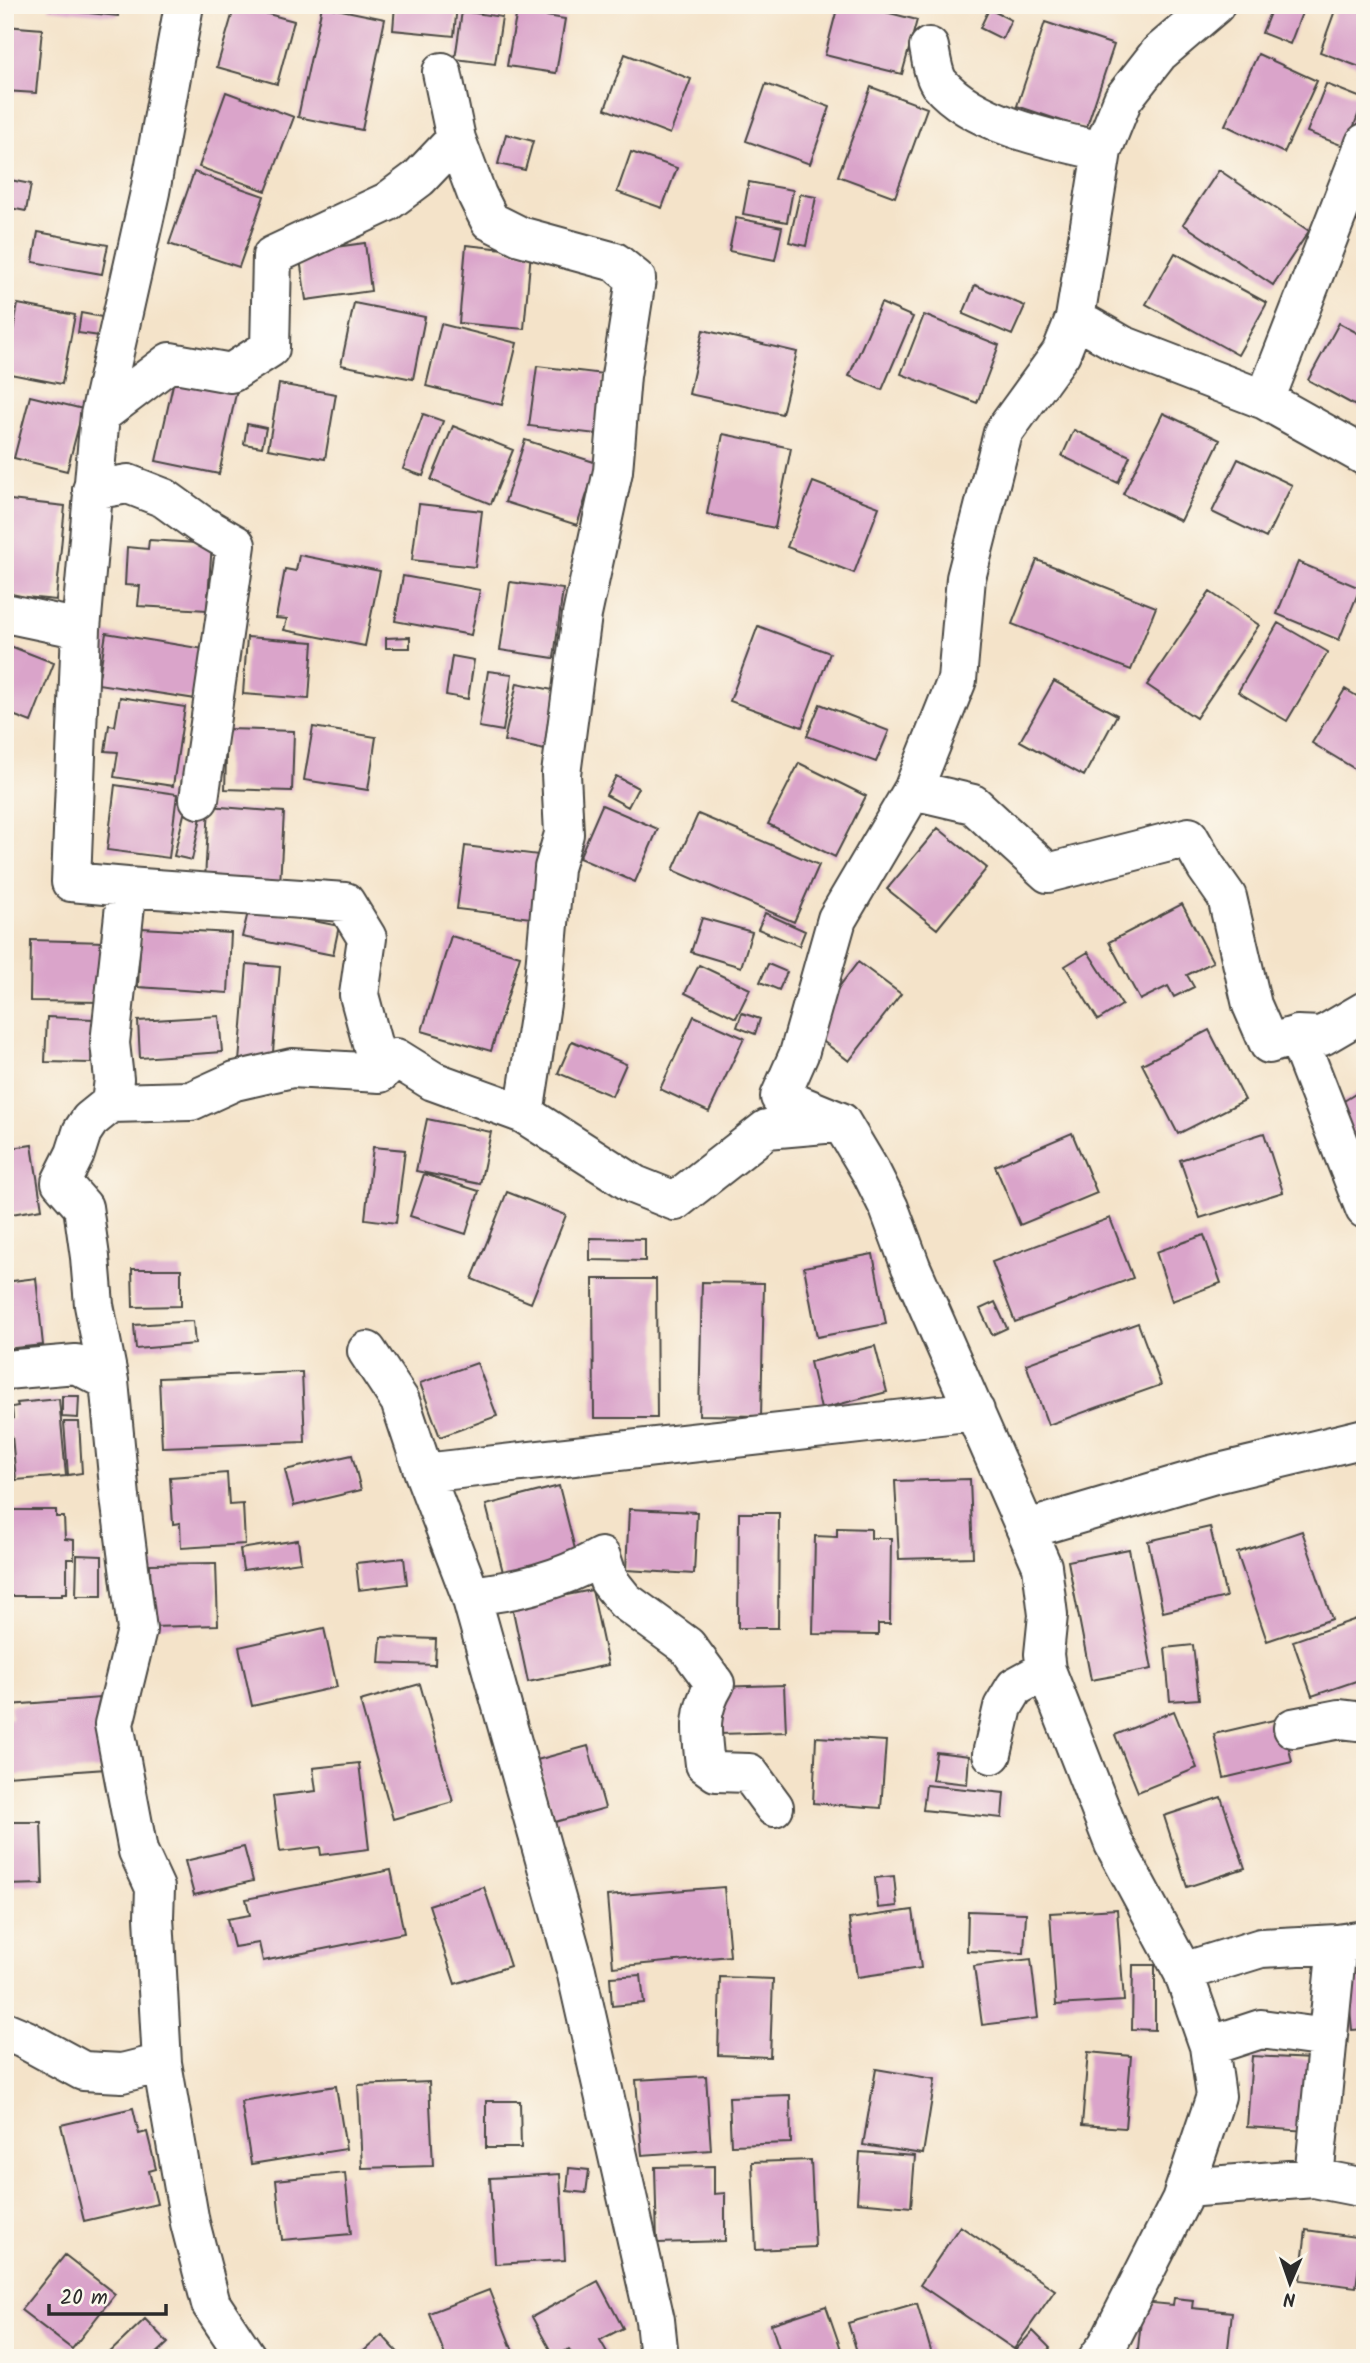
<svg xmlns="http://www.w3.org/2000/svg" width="1370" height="2363" font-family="Kalam,sans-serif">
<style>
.building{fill:#daa4ca}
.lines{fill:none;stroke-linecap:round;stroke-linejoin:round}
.minor-casing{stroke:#494743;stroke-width:42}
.minor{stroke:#fff;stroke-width:38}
</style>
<rect width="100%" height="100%" fill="#fbf7ec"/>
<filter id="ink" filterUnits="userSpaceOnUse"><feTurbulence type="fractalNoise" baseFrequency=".0143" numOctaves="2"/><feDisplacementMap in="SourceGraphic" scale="14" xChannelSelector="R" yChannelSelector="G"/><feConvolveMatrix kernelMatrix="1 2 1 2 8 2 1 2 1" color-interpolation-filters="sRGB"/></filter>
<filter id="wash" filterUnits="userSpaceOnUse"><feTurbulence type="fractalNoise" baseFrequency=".00686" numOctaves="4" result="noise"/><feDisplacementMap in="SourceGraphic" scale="28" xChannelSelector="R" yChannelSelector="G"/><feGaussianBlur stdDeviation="1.57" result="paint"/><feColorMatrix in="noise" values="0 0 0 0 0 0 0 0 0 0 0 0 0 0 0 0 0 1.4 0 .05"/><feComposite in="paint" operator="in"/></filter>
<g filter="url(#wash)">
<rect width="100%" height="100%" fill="#f4e3c9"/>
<g id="blocks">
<!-- building -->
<path class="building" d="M49,5H119L118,16L49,9Z
M235,5L294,21L277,84L217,67Z
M395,5H457L454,36L393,30Z
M838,5H858L917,20L902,74L825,55Z
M1273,5H1305L1290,44L1262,33Z
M1337,5H1365V69L1320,52Z
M322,6L385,19L362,130L298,117Z
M989,9L1011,20L1002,39L980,28Z
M462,11L502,17L495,64L455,59Z
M517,11L565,19L556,73L507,66Z
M1045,22L1114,45L1086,129L1017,106Z
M5,26L42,29L36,93L5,91Z
M625,54L691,79L670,134L605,109Z
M1258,54L1317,81L1284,153L1225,125Z
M766,84L830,107L810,164L746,141Z
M1326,84L1364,99L1346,147L1307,132Z
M871,87L927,108L895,197L838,176Z
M226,92L294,117L266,191L199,167Z
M506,134L533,141L525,170L498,164Z
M631,152L677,168L662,208L617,192Z
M1365,165V225L1341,213Z
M1219,170L1309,231L1273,285L1183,224Z
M194,172L264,196L239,267L169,244Z
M5,179L31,184L26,211L5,207Z
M749,182L793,190L787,222L743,214Z
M800,194L816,197L806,246L789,242Z
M736,218L782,227L775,260L729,251Z
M38,232L108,245L102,274L33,262Z
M365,243L371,291L306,300L299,252Z
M466,245L531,252L524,329L459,323Z
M1175,253L1267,303L1238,355L1146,304Z
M975,285L1025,306L1012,335L963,314Z
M354,303L425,317L413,379L341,365Z
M881,303L913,317L882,390L849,376Z
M18,304L75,315L62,384L5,373Z
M81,313L102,317L100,336L78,333Z
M924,315L999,345L977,403L901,374Z
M1339,323L1365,337V411L1308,380Z
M441,324L517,343L502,405L426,386Z
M703,330L797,352L782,414L689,394Z
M537,366L604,374L596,434L529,426Z
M176,371L238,384L219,474L156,461Z
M279,384L336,394L325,459L268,449Z
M30,396L83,409L67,471L14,458Z
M1163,413L1220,440L1181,521L1123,494Z
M423,414L443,421L423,476L403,469Z
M247,424L266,428L262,447L244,444Z
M453,426L513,450L491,504L431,480Z
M1074,430L1130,456L1118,483L1062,456Z
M723,434L791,448L775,528L707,514Z
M525,440L597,463L577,525L505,502Z
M1238,459L1292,485L1266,538L1212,512Z
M813,482L879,507L854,573L787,547Z
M10,500L65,506L56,600L5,595V547Z
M419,504L482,511L475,567L412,560Z
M149,540L212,544L207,610L138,606L140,586L125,585L127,547L148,549Z
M299,555L380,571L365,646L284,630L287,619L276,618L285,569L296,571Z
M1037,560L1156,607L1131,670L1012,624Z
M1298,562L1360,588L1339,640L1277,614Z
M403,576L480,590L471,635L395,621Z
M510,582L563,589L554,658L500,650Z
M1210,592L1259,625L1196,718L1147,685Z
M1278,623L1328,652L1287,721L1238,692Z
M758,626L830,653L802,727L730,701Z
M106,633L204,649L196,699L98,684Z
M247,637L313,642L309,699L243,694Z
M410,637V648H386V638Z
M5,644L54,663L31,722L5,712Z
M452,656L474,660L468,699L446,695Z
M488,671L512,674L503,731L479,727Z
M1054,681L1117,715L1084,776L1020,741Z
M517,683L558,691L545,750L504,741Z
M1345,689L1365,701V775L1312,743Z
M120,697L185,707L173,786L114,777L118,752L105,751L109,725L115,726Z
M820,704L889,731L876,762L807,736Z
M313,727L376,737L368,790L304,780Z
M227,729L294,731L292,791L225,789Z
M799,763L866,796L835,857L768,824Z
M616,776L638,788L628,807L606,795Z
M115,785L177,794L169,858L107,850Z
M602,805L658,829L635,882L579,858Z
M209,806L284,812L280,884L205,880Z
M184,814L201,817L192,860L174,856Z
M698,814L819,865L794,922L673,870Z
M938,828L987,868L937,929L887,889Z
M465,846L539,855L531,918L457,909Z
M1182,904L1213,962L1187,975L1194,987L1174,997L1168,986L1140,1000L1109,942Z
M249,908L339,926L333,955L242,937Z
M765,913L805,931L799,946L758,929Z
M702,918L752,932L741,967L691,952Z
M141,928L231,933L228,993L138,987Z
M451,936L520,956L491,1051L422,1031Z
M31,940L105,942L103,1002L30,1001Z
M1088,952L1122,1005L1098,1020L1065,966Z
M858,962L901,994L849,1061L807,1029Z
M247,964L280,967L272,1064L239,1062Z
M768,964L787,972L779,990L760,982Z
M699,965L750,989L736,1018L685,993Z
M742,1013L760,1019L755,1034L737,1027Z
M219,1016L222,1052L140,1058L138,1021Z
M694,1016L744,1038L709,1112L660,1089Z
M47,1017L94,1019L91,1063L45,1062Z
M1209,1030L1245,1100L1178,1134L1142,1064Z
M572,1041L626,1064L612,1096L558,1073Z
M1365,1088V1165L1331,1109Z
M427,1119L491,1132L480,1184L416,1171Z
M1072,1133L1097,1193L1020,1225L995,1166Z
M1264,1133L1283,1192L1200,1218L1180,1160Z
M32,1145L42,1209L5,1215V1149Z
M373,1147L405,1150L396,1223L365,1219Z
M424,1174L479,1191L466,1234L410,1216Z
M507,1192L566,1215L531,1303L472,1279Z
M1110,1218L1133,1278L1015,1322L992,1262Z
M1204,1235L1221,1283L1172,1301L1156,1252Z
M590,1238L645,1239V1261L590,1260Z
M873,1254L886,1324L817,1337L804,1267Z
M132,1269H181V1306L133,1307Z
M36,1278L43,1345L5,1349V1282Z
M593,1279H656L657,1418H594Z
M702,1282L764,1283L761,1416L699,1415Z
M995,1302L1007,1328L992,1335L980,1309Z
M193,1321L195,1344L136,1349L134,1325Z
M1138,1323L1161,1385L1048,1425L1026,1364Z
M875,1346L887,1392L821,1409L810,1362Z
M477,1363L497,1416L440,1437L420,1383Z
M302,1372L305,1442L162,1447L159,1378Z
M62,1396H79L78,1418L62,1417Z
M59,1399L66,1476L16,1480L12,1436L5,1437V1419H13L12,1407L18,1406L17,1403Z
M64,1422H79L82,1473L68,1475Z
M352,1455L361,1490L294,1506L285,1470Z
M227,1473L229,1505L243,1504L245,1544L181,1548L180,1523L173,1524L170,1477Z
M970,1479L973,1557L899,1559L895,1481Z
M559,1486L578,1561L505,1580L486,1505Z
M629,1509L697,1512L694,1574L626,1570Z
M5,1510H56V1517H64L65,1539L74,1540V1559H67V1593H62V1596H5Z
M739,1513H779L778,1628H738Z
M1210,1527L1226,1597L1163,1612L1148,1541Z
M837,1528L871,1529V1538H891L890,1624H878V1635L813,1634L815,1536L837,1537Z
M1302,1531L1332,1619L1267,1641L1237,1553Z
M298,1540L301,1562L243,1570L240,1549Z
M1129,1549L1152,1669L1091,1680L1068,1561Z
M77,1555L102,1556V1596H76Z
M404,1558L407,1584L359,1590L356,1563Z
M216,1563L218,1625L152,1627L150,1564Z
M592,1590L608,1665L528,1682L512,1606Z
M1365,1616V1678L1312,1696L1293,1641Z
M324,1628L337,1687L252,1706L239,1647Z
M381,1637L436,1639L435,1665L379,1663Z
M1193,1645L1199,1699L1170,1701L1165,1648Z
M420,1684L453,1802L393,1819L360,1701Z
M784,1685L786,1732L719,1734L717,1687Z
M100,1698L106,1769L7,1776L5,1719L11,1718L10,1705Z
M1174,1711L1197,1768L1138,1792L1115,1735Z
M1282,1718L1292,1762L1224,1778L1214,1734Z
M816,1737L886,1741L881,1808L813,1803Z
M588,1746L605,1808L555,1822L537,1760Z
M936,1752L969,1756L967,1784L932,1780Z
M359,1763L369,1849L321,1855L320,1847L280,1852L273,1796L316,1791L313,1768Z
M926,1785L1004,1793L1002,1818L923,1810Z
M1221,1797L1245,1868L1187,1887L1164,1816Z
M5,1822H41L43,1884L5,1885Z
M244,1847L253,1881L194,1895L185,1861Z
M391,1870L404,1933L263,1961L259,1943L234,1947L227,1919L250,1915L246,1899Z
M894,1876L897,1906L878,1908L875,1878Z
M484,1887L510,1966L455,1984L429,1905Z
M724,1887L730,1956L613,1967L607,1896Z
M1117,1909L1124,2001L1056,2005L1050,1913Z
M913,1910L921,1968L857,1977L849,1919Z
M968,1911L1026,1913L1024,1953L967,1951Z
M1365,1950V2029L1352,2030L1345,1952Z
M1031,1959L1038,2018L982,2025L974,1966Z
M1133,1965H1155V2030L1132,2029Z
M641,1975L644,2003L612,2006L610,1977Z
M720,1977L773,1979L770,2057L718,2055Z
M1088,2052L1131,2056L1125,2128L1082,2125Z
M1252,2056L1312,2059L1308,2131L1247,2127Z
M876,2069L935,2079L923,2154L863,2145Z
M706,2076L711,2150L642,2155L636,2080Z
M429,2082L433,2166L362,2168L358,2085Z
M336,2086L346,2149L251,2164L241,2101Z
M790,2095L791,2143L731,2145L729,2097Z
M486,2101H520L521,2148H486Z
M133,2108L139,2134L147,2132L156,2169L149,2171L157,2204L84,2221L61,2125Z
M860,2152L915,2156L911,2207L857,2202Z
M811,2160L815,2247L756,2250L752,2162Z
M714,2166V2194L725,2193V2241L657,2243L655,2167Z
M569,2168L589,2170L586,2193L567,2191Z
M345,2173L351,2234L282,2240L276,2180Z
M560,2174L565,2260L495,2264L490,2178Z
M960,2226L1055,2290L1014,2349L920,2285Z
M1306,2230L1363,2238L1356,2287L1300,2280Z
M65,2255L115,2294L72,2349L21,2310Z
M598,2281L623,2328L600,2340L607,2352L596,2358H574L569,2349L554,2357L532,2317Z
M489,2290L514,2354L503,2358H446L429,2313Z
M1174,2298L1193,2300L1192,2308L1232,2312L1227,2358H1137L1143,2302L1173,2305Z
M917,2303L933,2358H859L848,2323Z
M826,2306L844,2358H782L771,2324Z
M145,2319L168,2343L152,2358H104Z
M1033,2331L1050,2348L1041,2358H1013L1011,2355Z
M382,2335L403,2358H356Z"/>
</g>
</g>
<g filter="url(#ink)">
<use href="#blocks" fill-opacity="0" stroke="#494743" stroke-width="2"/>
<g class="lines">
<!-- minor casing -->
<g class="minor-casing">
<path id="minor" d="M184,5L150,192L100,415L81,629L71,882L127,887L110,1043L114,1079L111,1103L90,1120L82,1132L75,1154L61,1182L83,1207L90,1257L94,1305L109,1381L120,1497L137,1630L114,1724L138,1851L155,1888L154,1917L162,2063L190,2223L211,2304L247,2358
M929,47C931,57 933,74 939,83C973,124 1051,140 1102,151
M442,72L456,139L477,195L490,221L520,236L615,262L636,279L621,376L613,471L582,615L561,774L564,834L554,868L543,991L524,1114
M1075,318L1122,345L1265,400L1365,456
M1265,400L1365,143
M100,415L170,362L231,373L270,348L272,256L387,202L419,178L456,139
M92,490L128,484L164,498L200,524L236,545L199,799
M5,613L81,629
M913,790L973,804L1048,873L1189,837L1206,867L1227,897L1252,1005L1269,1044L1297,1035L1322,1036L1365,1011
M127,887L345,902L367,938L359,995L380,1073L396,1058L433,1081L524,1114L635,1185L675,1201L767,1129L836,1123
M1297,1035L1365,1209
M111,1103L191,1101L235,1081L292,1068L380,1073
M367,1351L400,1401L424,1473L471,1596L576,1970L655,2320L659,2358
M5,1370L76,1364L109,1381
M424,1473L975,1411
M1028,1529L1211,1475L1365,1438
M471,1596C520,1590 558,1581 601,1557L609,1581L625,1601L687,1646L715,1684C698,1712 701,1732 705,1764L716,1772L749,1773L774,1807
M1293,1728L1340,1719L1365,1722
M992,1754L1003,1707L1015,1687L1046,1670
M1183,1972L1261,1948L1337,1944L1365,1940
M5,2031L24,2039L83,2071L122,2073L162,2063
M1209,2046L1261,2029L1327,2038
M1314,2178L1337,1944
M1185,2188L1314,2178L1365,2188
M1098,2358L1107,2346L1181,2200L1216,2096L1209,2046L1183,1972L1114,1844L1046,1670L1044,1654L1048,1615L1042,1566L911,1267L889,1208L872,1174L841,1122L780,1097L799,1054L837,919L913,790L957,680L966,578L1003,433L1061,353L1075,318L1102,151L1123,99L1159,53L1215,5"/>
</g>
<!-- minor -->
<use href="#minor" class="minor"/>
</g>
</g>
<!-- margin -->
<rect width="1370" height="2363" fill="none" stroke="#fbf7ec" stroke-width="28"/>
<!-- north arrow -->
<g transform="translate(1290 2283) rotate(182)" stroke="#fbf7ec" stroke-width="5" paint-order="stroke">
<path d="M0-5L12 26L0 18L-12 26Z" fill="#2b2b2b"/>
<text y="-10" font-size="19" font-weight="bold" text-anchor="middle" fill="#2b2b2b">N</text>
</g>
<!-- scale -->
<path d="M49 2304v10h117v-10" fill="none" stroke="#2b2b2b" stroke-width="3.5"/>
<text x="60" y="2304" font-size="21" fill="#2b2b2b" stroke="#fbf7ec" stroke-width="5" paint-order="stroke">20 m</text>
</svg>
